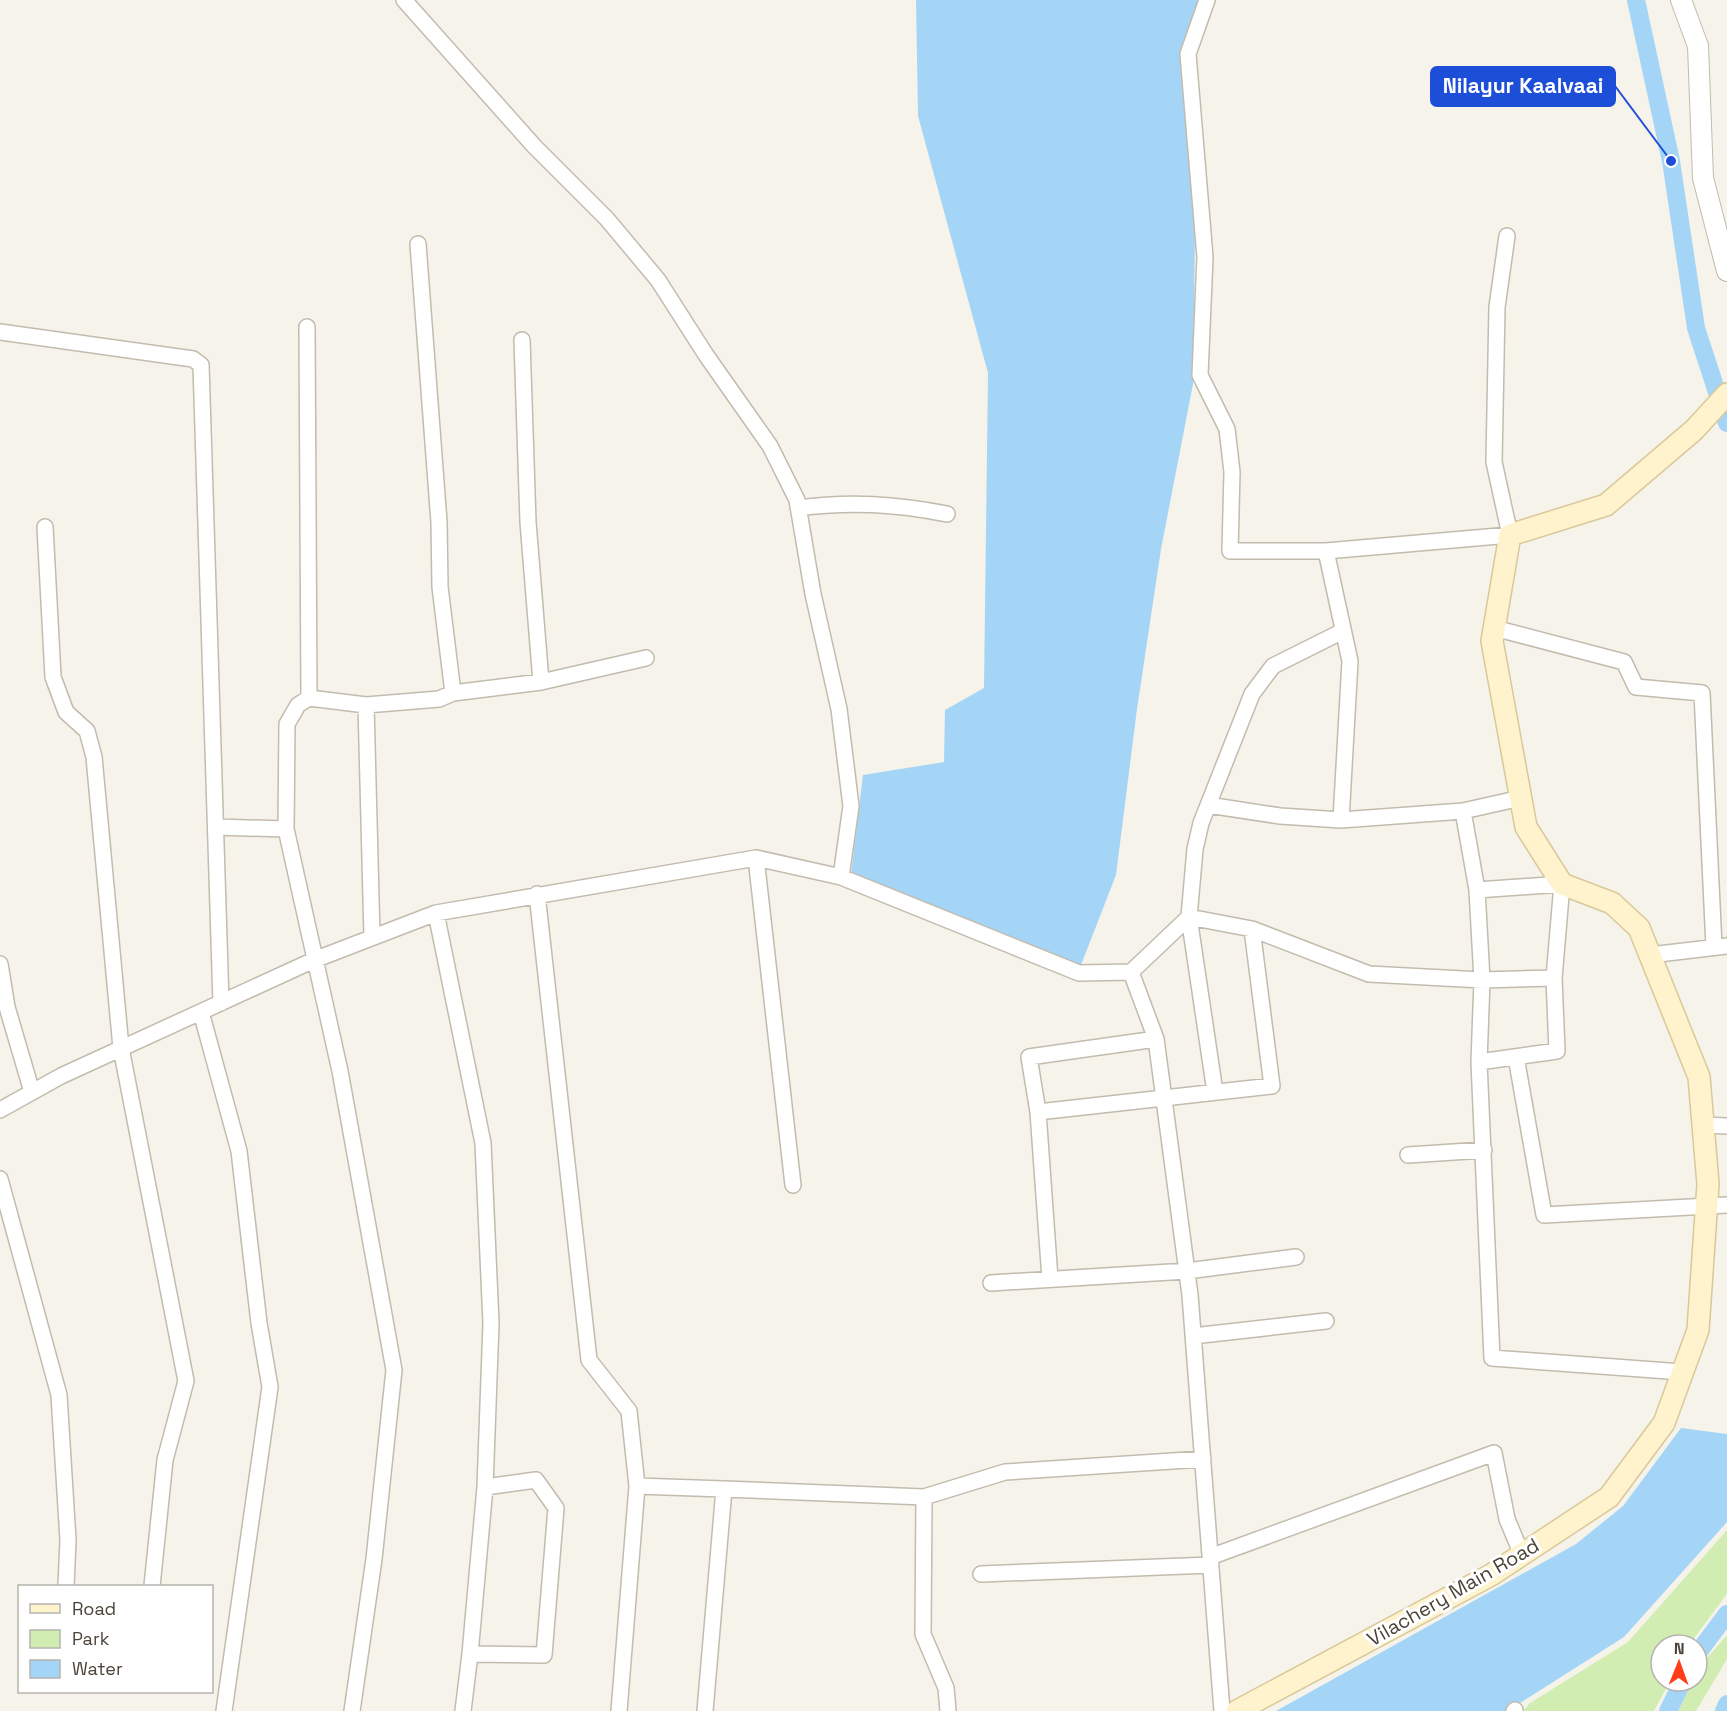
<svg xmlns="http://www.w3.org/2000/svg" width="1727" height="1711" font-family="'Space Grotesk',sans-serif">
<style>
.green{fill:#d2edb2}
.water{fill:#a5d5f6}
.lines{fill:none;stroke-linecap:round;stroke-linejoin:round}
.canal{stroke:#a5d5f6;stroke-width:18}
.minor-casing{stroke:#c3bbad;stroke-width:18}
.tertiary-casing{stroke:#c3bbad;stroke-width:22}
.secondary-casing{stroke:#d9c899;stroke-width:24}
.minor{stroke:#fff;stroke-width:15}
.tertiary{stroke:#fff;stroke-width:20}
.secondary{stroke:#fff3cd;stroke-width:21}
.labels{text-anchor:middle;stroke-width:6;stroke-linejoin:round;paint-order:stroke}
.street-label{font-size:20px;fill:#4c4438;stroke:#fff}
.leader{fill:none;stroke:#1d4ed8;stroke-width:2}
.callout-dot{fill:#1d4ed8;stroke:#fff;stroke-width:2}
.callout{fill:#1d4ed8;stroke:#1d4ed8;stroke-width:2}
.callout-label{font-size:21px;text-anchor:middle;font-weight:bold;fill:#fff}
</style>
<rect width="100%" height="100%" fill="#f6f3eb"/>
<!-- green -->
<path class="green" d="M1727,1530V1594L1689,1645H1661V1681H1670L1654,1711H1523L1530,1703L1628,1642Z
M1727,1635V1659L1696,1711H1678L1693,1681H1697L1701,1665Z"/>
<!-- water -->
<path class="water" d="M916,0H1200L1182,55L1196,159L1193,384L1161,549L1137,709L1116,875L1081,965L851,875L863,775L944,762L945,710L984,688L988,373L918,116Z
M1681,1428L1727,1434V1522L1624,1637L1520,1703L1512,1711H1276L1576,1544L1623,1506Z"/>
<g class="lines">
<!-- canal -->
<path class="canal" d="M1636,0L1671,161L1696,328L1727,423
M1697,1654L1727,1614
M1668,1711L1683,1681
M1724,1711L1727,1704"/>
<!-- minor casing -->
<g class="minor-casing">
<path id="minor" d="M404,0L534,146L607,219L658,280L706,355L770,446L797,500L813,594L839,709L851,806L841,877
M1207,0L1188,54L1205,257L1200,375L1227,429L1232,472L1230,551H1326
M1507,236L1497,307L1494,462L1510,535L1326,551L1350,661L1341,820L1463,811L1521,798
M418,244L439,522L440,587L453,693
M307,327L309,698
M0,332L193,359L201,365L221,1003
M522,340L528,522L541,682
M798,508C850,501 896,504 947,514
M45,527L53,677L66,712L87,731L94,757L121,1048L186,1381L165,1460L152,1586
M1494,628L1624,662L1636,687L1702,693L1714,947
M366,705L372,937
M1208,805L1280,816L1341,820
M1463,811L1477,890
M216,827L286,829
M756,858L793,1185
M537,894L589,1360L629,1411L637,1486
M436,913L483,1143L491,1323L485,1487L536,1480L556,1508L544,1655L470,1654L463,1711
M1650,955L1727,946
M0,964L7,1007L32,1092
M1131,972L1189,917L1252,929L1369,974L1482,980L1554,978L1562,884L1477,890L1482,980L1479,1062L1492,1358L1682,1372
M201,1012L239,1151L259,1323L270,1387L224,1711
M1156,1039L1029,1057L1038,1112L1272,1086L1252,929
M1516,1057L1544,1215L1727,1205
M1479,1062L1557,1051L1554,978
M1215,1092L1189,917L1195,849L1201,823L1252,694L1273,666L1343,631
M0,1110L61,1076L314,960L436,913L756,858L841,877L1079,973L1131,972L1156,1039L1190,1295L1222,1711
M1038,1112L1050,1279
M1703,1125L1727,1126
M1408,1155L1484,1150
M0,1179L59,1395L68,1540L66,1586
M991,1283L1187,1271L1296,1257
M1193,1336L1326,1321
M924,1497L923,1634L946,1688L948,1711
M1210,1557L1494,1453L1507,1519L1522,1555
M981,1574L1211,1565
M470,1654L485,1487
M352,1711L374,1559L394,1370L340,1071L286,829L287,724L298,705L309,698L366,705L439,699L453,693L541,682L646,658
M619,1711L637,1486L724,1489
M705,1711L724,1489L924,1497L1005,1472L1203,1459
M1514,1711L1515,1710"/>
</g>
<!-- tertiary casing -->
<g class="tertiary-casing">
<path id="tertiary" d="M1681,0L1698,46L1703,178L1727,271"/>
</g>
<!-- secondary casing -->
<g class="secondary-casing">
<path id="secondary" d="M1237,1711L1491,1575L1609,1497L1664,1423L1698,1330L1708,1184L1699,1077L1639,928L1612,903L1562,884L1526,827L1492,641L1510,535L1606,505L1694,430L1727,394"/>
</g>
<!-- minor -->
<use href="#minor" class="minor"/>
<!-- tertiary -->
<use href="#tertiary" class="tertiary"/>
<!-- secondary -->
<use href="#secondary" class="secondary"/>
</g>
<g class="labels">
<!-- street labels -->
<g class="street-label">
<text transform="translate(1453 1592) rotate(-30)" y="7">Vilachery Main Road</text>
</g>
</g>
<!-- callouts -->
<path class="leader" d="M1671 161L1615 86"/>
<circle class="callout-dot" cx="1671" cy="161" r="6"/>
<rect class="callout" x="1431" y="67" width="184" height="39" rx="6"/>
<g class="callout-label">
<text x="1523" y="93">Nilayur Kaalvaai</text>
</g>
<!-- legend -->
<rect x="18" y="1585" width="195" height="108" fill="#ffffff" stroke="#b7b4af" stroke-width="1.5"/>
<rect x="30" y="1604" width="30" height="9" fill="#fff3cd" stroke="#b7b4af" stroke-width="1.5"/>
<text x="72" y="1615" font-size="18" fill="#4c4438">Road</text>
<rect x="30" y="1630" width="30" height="18" fill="#d2edb2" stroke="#b7b4af" stroke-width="1.5"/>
<text x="72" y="1645" font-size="18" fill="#4c4438">Park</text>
<rect x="30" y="1660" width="30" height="18" fill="#a5d5f6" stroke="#b7b4af" stroke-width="1.5"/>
<text x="72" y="1675" font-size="18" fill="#4c4438">Water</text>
<!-- north arrow -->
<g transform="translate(1679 1663) rotate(1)"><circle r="28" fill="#ffffff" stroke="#b7b4af" stroke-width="1.5"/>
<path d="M0-4.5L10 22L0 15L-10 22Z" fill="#ff3d1a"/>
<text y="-9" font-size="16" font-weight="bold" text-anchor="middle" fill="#4c4438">N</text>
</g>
</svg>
